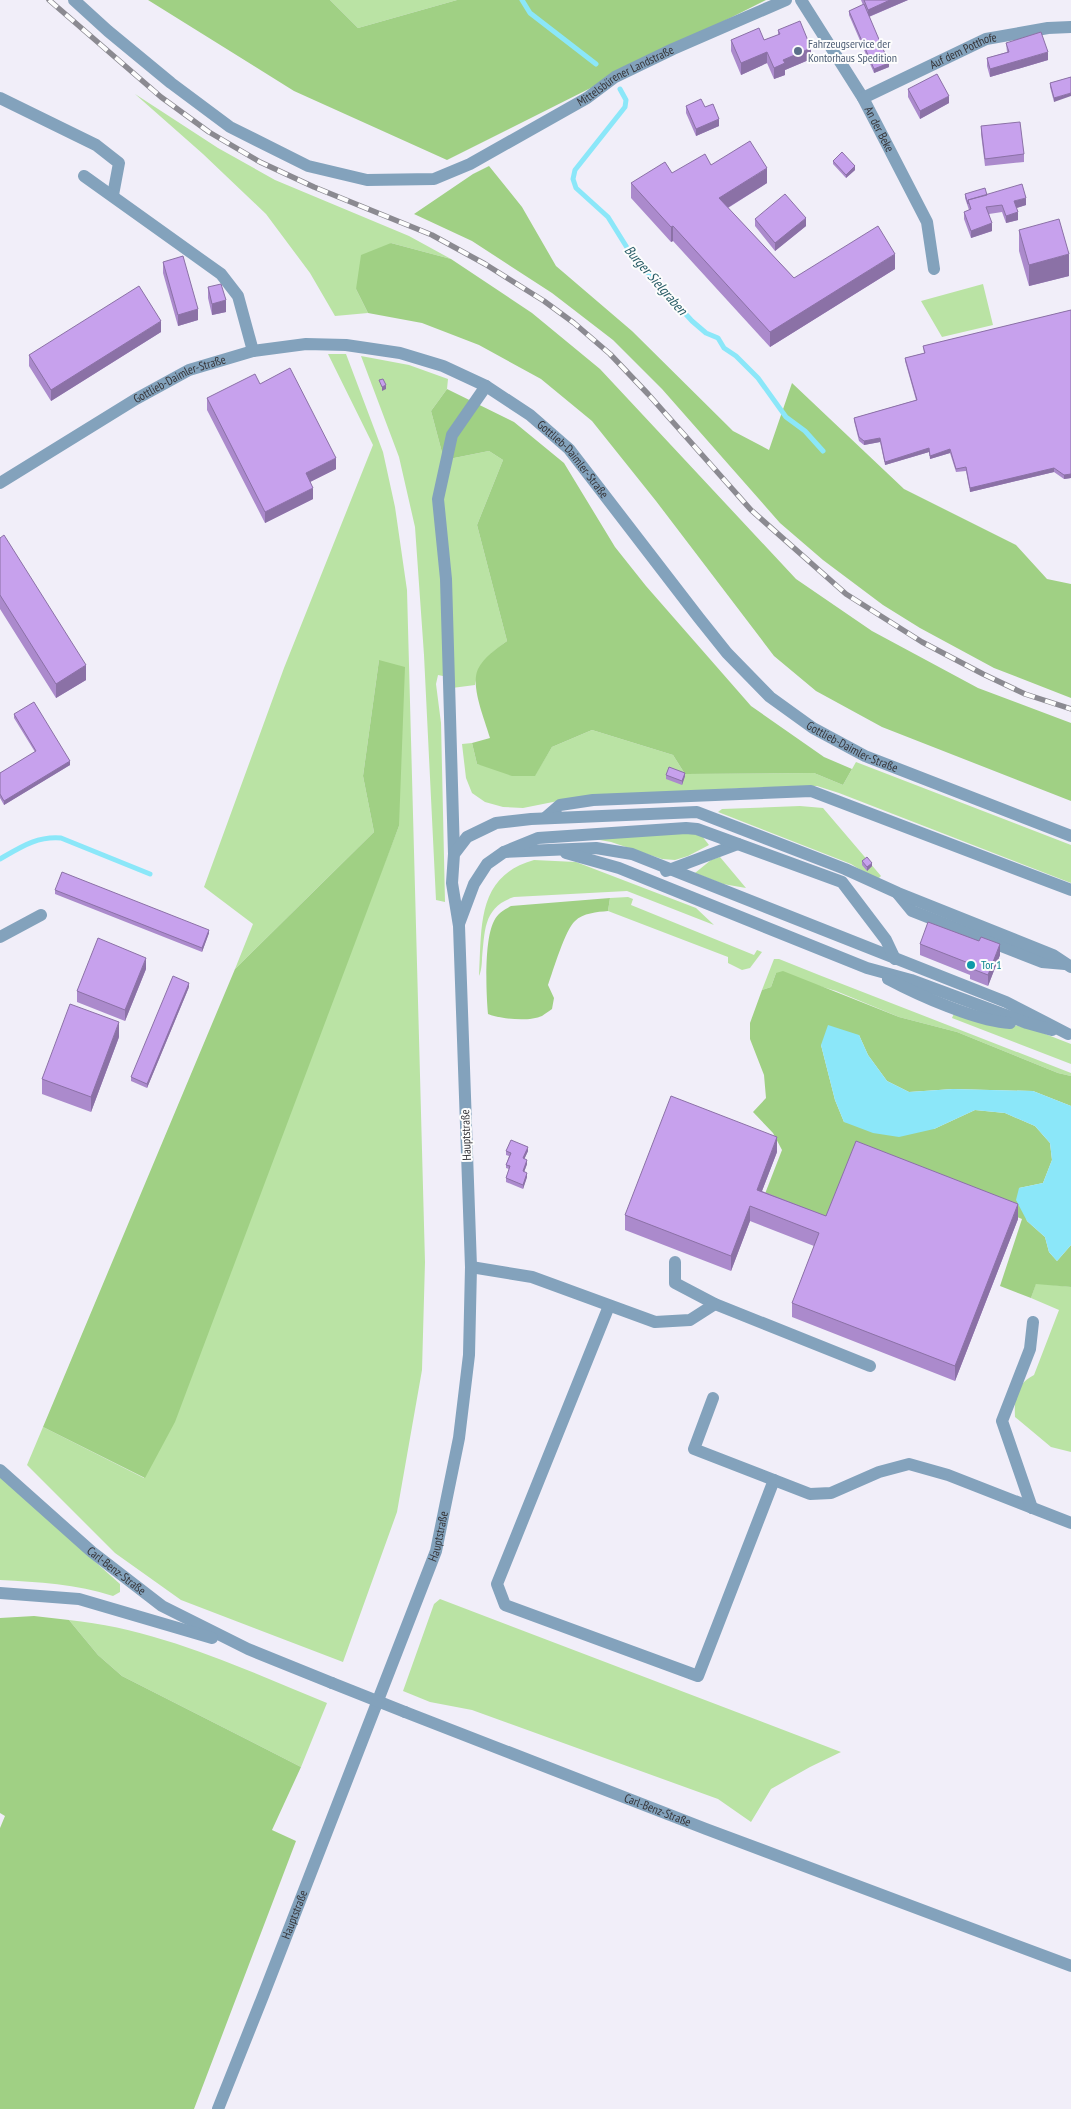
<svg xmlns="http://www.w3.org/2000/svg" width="1071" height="2109" font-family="'PT Sans Narrow',sans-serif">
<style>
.green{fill:#bae3a4}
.forest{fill:#a0d084}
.water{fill:#8be7f9}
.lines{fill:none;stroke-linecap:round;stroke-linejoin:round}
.stream{stroke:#8be7f9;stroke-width:5}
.minor{stroke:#83a2bc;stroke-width:12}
.rail-casing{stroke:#8b8a91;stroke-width:5.5}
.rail{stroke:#fdfdfd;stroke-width:4;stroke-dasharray:11;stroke-linecap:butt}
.minor-bridge{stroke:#83a2bc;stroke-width:12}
.wall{fill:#ab8acc}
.shaded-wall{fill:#8b71a6}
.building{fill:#c7a1ed;stroke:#8b71a6}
.service-dot{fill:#5c6f8a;stroke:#fdfdfd;stroke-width:2}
.culture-dot{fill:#0f9aa8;stroke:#fdfdfd;stroke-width:2}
.labels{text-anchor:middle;stroke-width:4;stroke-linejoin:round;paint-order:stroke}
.service-label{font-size:12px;fill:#4e5e75;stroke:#fdfdfd;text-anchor:start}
.street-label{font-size:12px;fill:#363539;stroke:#fdfdfd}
.culture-label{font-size:12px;fill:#0d838f;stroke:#fdfdfd;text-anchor:start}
.water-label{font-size:14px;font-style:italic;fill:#275b65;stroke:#fdfdfd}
</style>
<rect width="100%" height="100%" fill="#f1eef9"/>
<!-- green -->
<path class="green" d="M330,0H457L358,28Z
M135,94L218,148L275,180L409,236L451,259L391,243L356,289L368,313L335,316L310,273L266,214L203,154Z
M983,284L993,325L942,337L921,301Z
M328,354H346L383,452L395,507L407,590L425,1262L422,1370L397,1512L343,1662L181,1600L115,1553L27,1465L43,1427L144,1478L399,826L379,660L363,776L374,832L235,969L253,924L204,887L284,668L373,445Z
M361,356L409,365L448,379L447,389L431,411L444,460L489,451L503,460L477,525L507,641C488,655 480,661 475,685L452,688L448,677L438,675L436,684L441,723L445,902L436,900L424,655L415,527L399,457Z
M592,730L673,755L685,774L814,773L843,785L856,762L1071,845V883L839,793L817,786L743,788L563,800L523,808L503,807L485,802L472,793L466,778L462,744L472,743L477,764L535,775L552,747Z
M800,806L823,808L881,876L877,880L851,864L718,812L722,809Z
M691,833L702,836L709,845L688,856L675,860L662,859L611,842L594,839Z
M720,857L746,888L723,884L695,873L711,860Z
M534,860L576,862L696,908L714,925L627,891L514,897C483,907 485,931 482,958C482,964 481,972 479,976C482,927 476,876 534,860Z
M628,897L633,899L631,905L754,955L757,950L762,952L750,968L742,970L728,963V957L608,911L610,898Z
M774,959H779L819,975L1071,1073V1076L1058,1073L957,1032L899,1017L836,991L776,973L771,987L762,990Z
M955,1011L1035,1030L1071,1044V1064L952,1018Z
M1036,1283L1071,1287V1452L1051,1447L1015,1417C1014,1399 1016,1384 1034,1375L1059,1310L1031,1298Z
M0,1477L120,1584V1592L113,1596C77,1584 38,1582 0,1580Z
M440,1599L841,1752L810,1767L771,1789L751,1822L718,1799L472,1710L430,1702L403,1691L434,1604Z
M69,1620C159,1629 244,1669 327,1703L301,1767L122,1676L98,1655Z"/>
<!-- forest -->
<path class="forest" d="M148,0H330L358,28L457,0H766L447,160L294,91Z
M489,166L522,207L556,266L632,331L733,431L769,450L792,383L904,489L1016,545L1047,579L1071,584V698L994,668L920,628L883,605L823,560L780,523L662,389L613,340L552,293L472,241L414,214L473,174Z
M391,243L451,259L532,313L600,369L796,579L872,631L978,688L1071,723V801L882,727L816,691L774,656L656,501L592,421L541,379L479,345L422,323L368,313L356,289L361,255Z
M447,389L514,422L564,463L615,547L646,586L751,706L824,757L852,769L843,785L814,773L685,774L673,755L592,730L552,747L535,776H512L477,764L472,743L490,738C485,720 470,686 478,669C484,657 496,649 507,641L477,525L503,460L489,451L444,460L431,411Z
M379,660L405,667L399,826L175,1422L145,1478L43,1427L235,969L374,832L363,776Z
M610,898L608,911C597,912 583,913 575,921C565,930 553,971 548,985L554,998L552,1009C549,1011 545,1014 542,1016C529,1022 500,1019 488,1014C486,992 484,940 494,921C498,913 504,910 511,906Z
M783,971L899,1017L957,1032L1058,1073L1071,1076V1106L1033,1091L953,1089L909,1092L887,1081L868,1055L859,1035L821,1045L835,1100L844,1122L934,1129L975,1110L1005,1113L1035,1126L1050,1143L1052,1160L1043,1183L1019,1188L1027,1221L1045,1237L1049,1252L1057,1261L1071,1245V1287L1036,1284L1031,1298L1000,1286L1022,1219L856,1152L826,1228L761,1204L782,1150L773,1133L753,1112L766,1098L764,1075L750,1039V1023L762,990L771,987L776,973Z
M34,1616L69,1620L98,1655L122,1676L301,1767L272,1830L296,1841L194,2109H0V1828L5,1816L0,1813V1618Z"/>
<!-- water -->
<path class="water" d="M828,1025L859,1035L868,1055L887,1081L909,1092L953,1089L1033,1091L1071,1106V1245L1057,1261L1049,1252L1045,1237L1027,1221L1016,1200L1019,1188L1043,1183L1052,1160L1050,1143L1035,1126L1005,1113L975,1110L934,1129L899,1137L873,1133L844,1122L835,1100L821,1045Z"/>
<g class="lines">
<!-- stream -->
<path class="stream" d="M522,0L530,13L596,64
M620,89L626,100L625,107L575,170L573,179L576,188L608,217L631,254L692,321L706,333L718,338L724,348L736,356L758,378L786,417L805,431L823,451
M0,859C21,847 37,836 61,838L150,874"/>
<!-- minor -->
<g class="minor">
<path id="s1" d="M74,0L108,31L171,83L230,127L308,166L367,180L434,179L470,164L587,98L615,77L673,49L786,0"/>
<path id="s2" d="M801,0L863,98L927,222L934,269"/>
<path d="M0,98L96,145L119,163L113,195"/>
<path id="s3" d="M863,98L986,39L1048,28L1071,27"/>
<path d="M84,176L221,274L238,296L253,351"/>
<path id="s4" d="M0,483L136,399L189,370L253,351L306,344L346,345L400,353L443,366L486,386L530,415L569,449L699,618L727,653L770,697L813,728L865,756L1071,836"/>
<path d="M545,818L560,805L593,800L811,791L1071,890"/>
<path d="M504,852L596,848L632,854L1006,1002L1068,1034"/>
<path d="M566,853L619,868L867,968L911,980L1027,1023L1052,1030"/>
<path d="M454,854L446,579L438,499L452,435L486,386"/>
<path d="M666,871L738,844"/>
<path d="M898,894L912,911L1042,962L1065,964"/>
<path d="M459,924L474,884L487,864L504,852L538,838L686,828L697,829L842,882L886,940L895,959"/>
<path d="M0,937L41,915"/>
<path d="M888,979C918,995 976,1021 1010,1023"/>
<path d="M675,1262V1283L715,1304L870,1366"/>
<path d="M471,1267L532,1277L655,1322L690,1320L715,1304"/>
<path d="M609,1306L497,1584L505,1605L698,1676L774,1480"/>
<path d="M713,1398L694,1449L810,1494L831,1493L879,1472L909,1464L948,1475L1071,1523"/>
<path id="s5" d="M0,1470L92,1552L162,1606L248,1649L332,1683"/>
<path d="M1032,1508L1002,1421L1030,1349L1033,1322"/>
<path d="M0,1593L79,1599L212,1638"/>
<path id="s6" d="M405,1712L706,1829L1071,1966"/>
<path id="s7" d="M218,2109L263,1996L436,1551L459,1438L469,1355L471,1267L459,926L452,883L454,854L467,837L496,823L531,819L697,812L845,869L898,893L1053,955L1071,967"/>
</g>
<!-- rail casing -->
<g class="rail-casing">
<path id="rail" d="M49,0L161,97L209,132L260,162L314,187L432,235L485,264L544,301L574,323L610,354L648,394L751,510L846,594L922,642L983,674L1025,694L1071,709"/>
</g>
<!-- rail -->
<use href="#rail" class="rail"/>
<!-- minor-bridge -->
<path class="minor-bridge" d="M332,1683L405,1712"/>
</g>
<!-- wall -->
<path class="wall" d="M861,0H908L869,17L889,67L874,73L849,15V11L863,5Z
M778,30L811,59L785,70V75L774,79L767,63L741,75L731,51V40H764L778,35Z
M1006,43L1048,60L990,77L987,66V58L1007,52Z
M1071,77L1054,102L1050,87V83Z
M908,89L949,103L920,119L908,97Z
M686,106L705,107L719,126L696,136L686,113Z
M981,126L1024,154V162L985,166L981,134Z
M833,161L855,170L846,178L833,164Z
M711,165L767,183L728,208L794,278L895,269L770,347L673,241L671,242L631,198V183Z
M965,194L987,195L1026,205L1016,208L1018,220L1006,223L1002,212L989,214L992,231L971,238L964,219V212L969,210L965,198Z
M755,219L806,226L775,251L755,226Z
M1019,230L1069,276L1029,286L1019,251Z
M163,262L198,320L178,326L163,273Z
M208,287L226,312L212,315L208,298Z
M1071,310V478L1064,479L1054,472L970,492L966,471L956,472L950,453L930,459L929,452L885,465L880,442L864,445L859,441L854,421V418L916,400L905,361V358L924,353L923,346Z
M161,332L51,401L29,366V355Z
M260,384L336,469L310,482L313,499L265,523L207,410V398Z
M0,538L86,680L56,698L0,609Z
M14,714L70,765L4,805L0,798V773L35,752L14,718Z
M666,775L685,776L682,785L666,779Z
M862,861L872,866L867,871L862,865Z
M55,890L209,933L202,952L55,894Z
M920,944L1000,955L988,986L970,979V975L920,955Z
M146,969L125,1021L77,1002V991Z
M189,987L147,1088L131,1081V1077Z
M119,1037L91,1112L42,1094V1079Z
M506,1151H528L524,1159L527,1164L524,1172L527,1177L523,1189L506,1182V1178L509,1169L506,1168V1165L509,1156L506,1155Z
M777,1152L762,1191L826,1216L1018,1219L955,1381L792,1317V1303L814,1246L750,1221L731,1271L625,1230V1215Z"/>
<!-- shaded-wall -->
<path class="shaded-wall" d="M890,0H908L868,17V10Z
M811,48V59L785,70V75L774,79V68L783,60Z
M767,52V63L741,75V63Z
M1048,52V60L990,77V69Z
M889,63V67L874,73V69Z
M1071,93V96L1054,102V98Z
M949,96V103L920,119V111Z
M719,119V126L696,136V129Z
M855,166V170L846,178V175Z
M767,168V183L719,213V198Z
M1026,198V205L1014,209V201Z
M1018,212V220L1006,223V216Z
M806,218V226L775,251V243Z
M992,223V231L971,238V231Z
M673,226V241L671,242V227Z
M895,254V269L770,347V332Z
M1069,254V276L1029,286V265Z
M226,300V312L212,315V304Z
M198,309V320L178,326V315Z
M161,321V332L51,401V390Z
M386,385V389L382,391V387Z
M880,438V442L864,445V441Z
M929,448V452L885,465V462Z
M950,449V453L930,459V456Z
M336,458V469L306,484V473Z
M1054,468V472L970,492V488Z
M1071,474V478L1064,479V475Z
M313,488V499L265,523V512Z
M86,665V680L56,698V684Z
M70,761V765L4,805V801Z
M685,773V776L682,785V781Z
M872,863V866L867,871V867Z
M209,930V933L202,952V948Z
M1000,944V955L988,986V975Z
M146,958V969L125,1021V1010Z
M189,983V987L147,1088V1084Z
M119,1022V1037L91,1112V1097Z
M777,1137V1152L757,1204V1190Z
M528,1147V1151L523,1162V1158Z
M527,1160V1164L523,1175V1171Z
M527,1173V1177L523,1189V1185Z
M1018,1204V1219L955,1381V1366Z
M750,1206V1221L731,1271V1256Z"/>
<!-- building -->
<path class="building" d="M864,0H890L868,10Z
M864,4L889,63L874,69L849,11Z
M800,21L811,48L783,60L785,63L774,68L767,52L741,63L731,40L759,28L764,40L780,34L778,30Z
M1041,32L1048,52L990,69L987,58L1009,52L1006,43Z
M937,74L949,96L920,111L908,89Z
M1071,77V93L1054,98L1050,83Z
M701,99L705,107L713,104L719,119L696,129L686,106Z
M1020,122L1024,154L985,159L981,126Z
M750,141L767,168L719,198L794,278L878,226L895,254L770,332L673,226L671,227L631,183L665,162L672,173L705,154L711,165Z
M842,152L855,166L846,175L833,161Z
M1022,184L1026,198L1014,201L1018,212L1006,216L1002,205L986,207L992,223L971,231L964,212L971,209L968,200Z
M985,188L987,195L968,200V204L965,194Z
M785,194L806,218L775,243L755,219Z
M1059,219L1069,254L1029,265L1019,230Z
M183,256L198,309L178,315L163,262Z
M221,284L226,300L212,304L208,287Z
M139,286L161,321L51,390L29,355Z
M1071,310V474L1064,475L1054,468L970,488L966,467L956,469L950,449L930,456L929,448L885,462L880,438L864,441L859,437L854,418L917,400L905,358L925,353L923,346Z
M290,368L336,458L306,473L313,488L265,512L207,398L255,374L260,384Z
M383,379L386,385L382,387L379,380Z
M4,535L86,665L56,684L0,595V538Z
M34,702L70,761L4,801L0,794V773L36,751L14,714Z
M669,767L685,773L682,781L666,775Z
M867,857L872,863L867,867L862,861Z
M62,872L209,930L202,948L55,890Z
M928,922L979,941L981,937L1000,944L988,975L970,968L971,964L920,944Z
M98,938L146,958L125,1010L77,991Z
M173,976L189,983L147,1084L131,1077Z
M70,1004L119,1022L91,1097L42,1079Z
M671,1096L777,1137L757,1190L826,1216L856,1141L1018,1204L955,1366L792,1303L819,1233L750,1206L731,1256L625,1215Z
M511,1140L528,1147L523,1158L527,1160L523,1171L527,1173L523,1185L506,1178L510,1166L506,1165L511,1153L506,1151Z"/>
<!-- markers -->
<circle class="service-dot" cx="798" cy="51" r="5"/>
<circle class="culture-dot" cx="971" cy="965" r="5"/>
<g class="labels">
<!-- service labels -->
<g class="service-label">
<text x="808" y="48">Fahrzeugservice der<tspan x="808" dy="14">Kontorhaus Spedition</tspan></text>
</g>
<!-- street labels -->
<g class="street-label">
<text dy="4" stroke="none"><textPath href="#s3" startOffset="111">Auf dem Potthofe</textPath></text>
<text dy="4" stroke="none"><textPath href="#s1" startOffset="634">Mittelsbürener Landstraße</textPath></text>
<text dy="4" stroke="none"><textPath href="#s2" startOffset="151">An der Beke</textPath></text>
<text dy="4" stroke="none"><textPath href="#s4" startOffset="208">Gottlieb-Daimler-Straße</textPath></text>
<text dy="4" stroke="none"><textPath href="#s4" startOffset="642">Gottlieb-Daimler-Straße</textPath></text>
<text dy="4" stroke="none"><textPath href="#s4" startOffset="1048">Gottlieb-Daimler-Straße</textPath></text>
<text transform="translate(466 1135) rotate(-92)" y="4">Hauptstraße</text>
<text dy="4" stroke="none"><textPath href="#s7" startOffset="614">Hauptstraße</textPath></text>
<text dy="4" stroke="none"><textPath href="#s5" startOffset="154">Carl-Benz-Straße</textPath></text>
<text dy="4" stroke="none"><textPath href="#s6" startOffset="271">Carl-Benz-Straße</textPath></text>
<text dy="4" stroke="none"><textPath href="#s7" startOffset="209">Hauptstraße</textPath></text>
</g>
<!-- culture labels -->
<g class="culture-label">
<text x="981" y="969">Tor 1</text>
</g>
<!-- water labels -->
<g class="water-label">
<text transform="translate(656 280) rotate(49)" y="5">Burger Sielgraben</text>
</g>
</g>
</svg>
